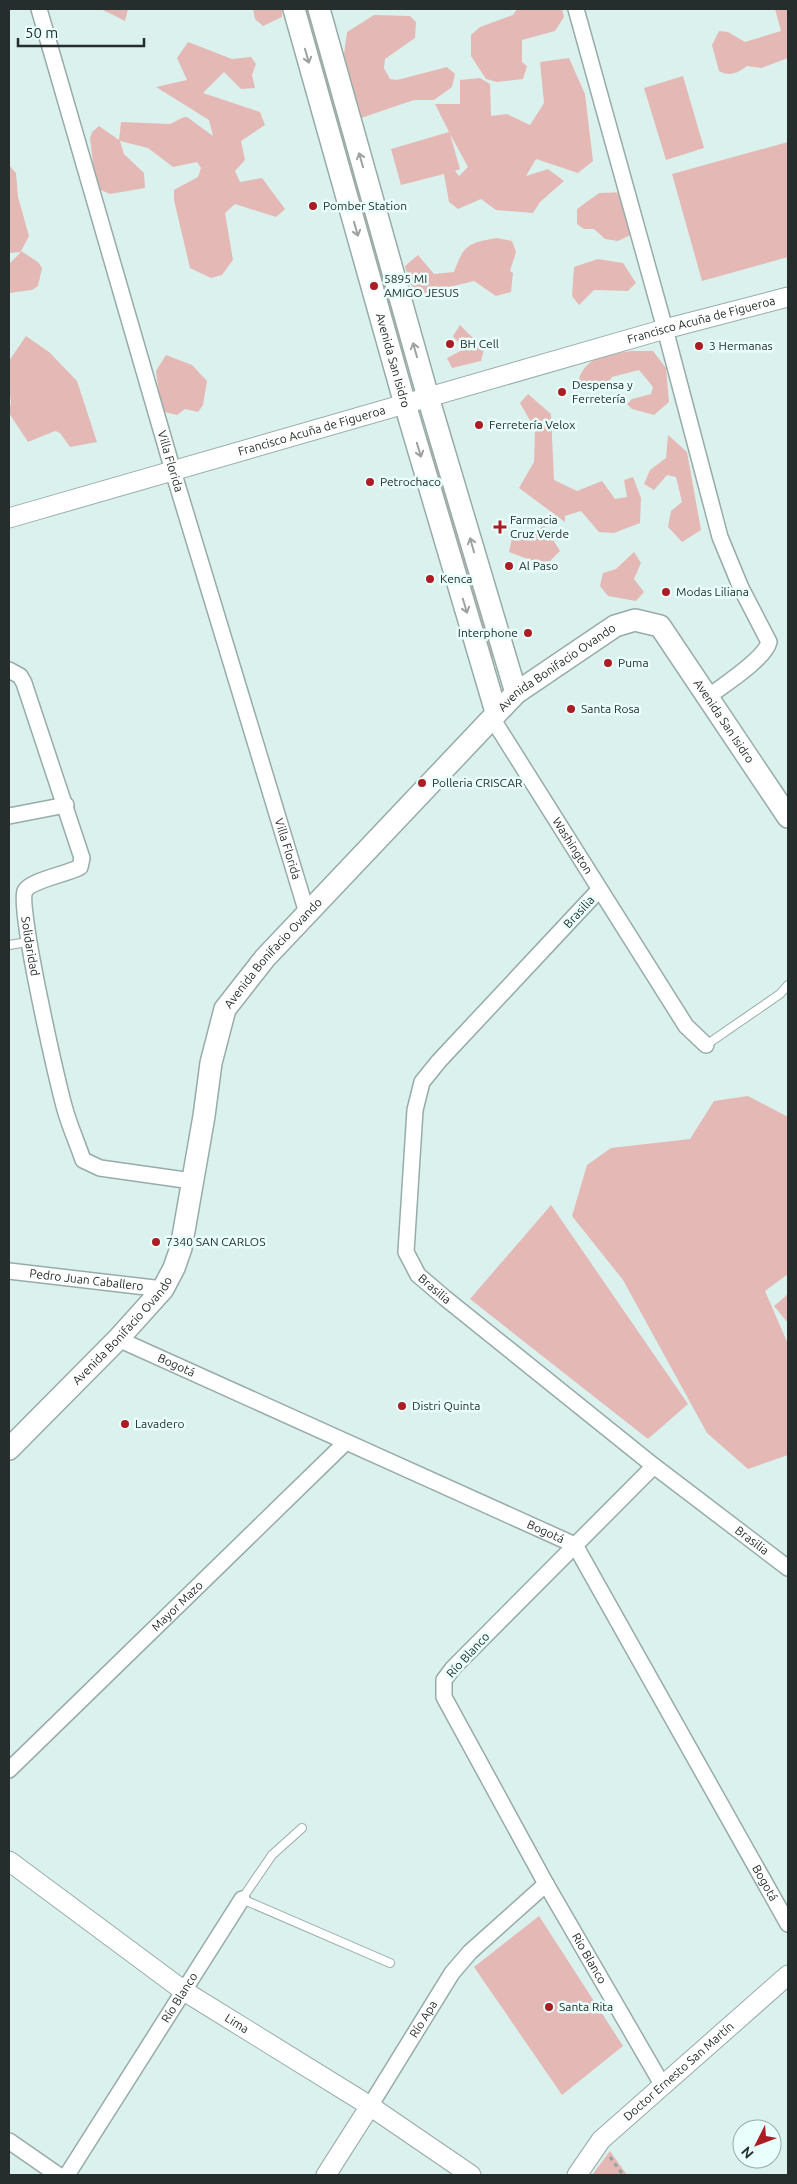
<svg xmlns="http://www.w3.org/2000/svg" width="797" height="2184" font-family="Ubuntu,sans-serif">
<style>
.green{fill:#e4b9b5;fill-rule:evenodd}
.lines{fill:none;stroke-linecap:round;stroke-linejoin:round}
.service-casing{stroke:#97aca8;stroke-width:10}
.minor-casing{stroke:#97aca8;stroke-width:18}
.tertiary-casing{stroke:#97aca8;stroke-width:21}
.secondary-casing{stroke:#97aca8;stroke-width:24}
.path{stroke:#92a3a1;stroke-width:3;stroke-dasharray:4 4;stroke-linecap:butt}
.service{stroke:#fff;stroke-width:8}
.minor{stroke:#fff;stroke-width:15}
.tertiary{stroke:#fff;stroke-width:19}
.secondary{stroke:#fff;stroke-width:21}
.oneway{stroke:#9da1a0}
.poi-dot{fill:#ad1b23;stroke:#e8fffb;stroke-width:2}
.labels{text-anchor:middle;stroke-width:5;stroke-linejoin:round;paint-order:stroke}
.poi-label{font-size:12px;fill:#262e2d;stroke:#e8fffb;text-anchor:start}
.street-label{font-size:12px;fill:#262e2d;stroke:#e8fffb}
</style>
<rect width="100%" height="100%" fill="#dbf1ee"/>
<!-- green -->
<path class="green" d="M101,9H128L125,21Z
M253,9H282V17L263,26L255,19Z
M301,9H309L408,362L404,365Z
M517,9H562L564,17L555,31L522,40V62L527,66L523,79L497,82L486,79L471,56V35L480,27L513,15Z
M775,9H788V58L761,68L747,66C738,73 729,77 719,71L712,45L719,31L728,32L745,42L781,31Z
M374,15L410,16L416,22L415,38L385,59L384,68L390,79L397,80L447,67L455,74L452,87L434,100H414L361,118L344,54L347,32Z
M188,42L232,59L251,57L256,64L252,75L255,88L241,89L224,72L203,93L260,112L265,125L241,141L245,160L235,171L240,182L262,178L285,209L276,217L235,204L225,213L233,260L222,275L211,278L190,268L174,200V190L198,177L201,168L197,162L173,167L148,148L120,141L124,154L144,173L145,188L110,194L96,188L90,138L92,132L99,126L119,140L121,122L170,124L184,117H187L213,136L209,120L156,87L187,80L177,58Z
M569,58L585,94L593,161L578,173L536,159L526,176L548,169L564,181L540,202L533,213L496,210L481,199L458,209L449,202L444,174L401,185L391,149L449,132L435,104H460V80L480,78L490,84L491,116L507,114L530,125L544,103L540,62ZM450,134L468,167L459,176L455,171L460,169Z
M683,76L704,148L666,160L644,88Z
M788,142V257L702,281L672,174Z
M9,165L16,173L18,197L29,236L21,251L38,262L42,268L38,286L32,290L9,293V264L21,252L9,253Z
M629,192L644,221L643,229L618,241L605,239L594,229H584L577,224V209L599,193Z
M497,238L512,241L516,252L510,271L513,273L511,292L496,296L474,281L421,294L410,284L405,266L418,255L434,274L454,272C464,244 469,243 497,238Z
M598,259L623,263L636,283L628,291L594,290L579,305L572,296L574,267Z
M460,325L484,349L481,361L452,368L447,358L464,349L453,336Z
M26,336L49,352L77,381L97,442L70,447L60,433L55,431L28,442L9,413L11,402L9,388V361Z
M631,351H653L666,368L669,402L654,415L632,409L627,404L632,399L651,394L653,387L639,370L612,377L603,390L586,389L579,378C588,355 609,355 631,351Z
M166,355L192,365L207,381L203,405L198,412L185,409L177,415L161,411L156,371Z
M528,394L551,414L554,480L577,491L602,481L615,499L627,497L624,480L633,477L641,498L640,523L614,533L599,532L581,511L565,516V522L519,488L534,462L535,429L520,403Z
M429,434L496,659L491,657L425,436Z
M668,435L687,452L701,530L682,542L668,527L671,511L682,502L676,477L667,475L654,490L644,484L650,470L666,458Z
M544,525L560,551L550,561L536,562L509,552L512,538L529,539Z
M634,552L641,563L634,579L644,592L636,601L608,596L600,586L603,573L616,569Z
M748,1096L788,1117V1274L765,1291L788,1344V1455L748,1469L707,1433L623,1280L572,1216L587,1165L611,1148L690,1139L714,1101Z
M551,1205L688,1404L648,1439L470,1299Z
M788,1294V1323L774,1306Z
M539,1916L623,2046L562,2095L474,1967Z
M610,2151L627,2175H592Z"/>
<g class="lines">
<!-- service casing -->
<g class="service-casing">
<path id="service" d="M9,945L28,942
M706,1045L780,994L788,985
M302,1828L272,1855L242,1899L390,1963"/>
</g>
<!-- minor casing -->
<g class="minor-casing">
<g id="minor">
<path id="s1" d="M39,9L173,471L307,913"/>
<path d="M576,9L665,329L720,537L741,588L769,642C765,659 722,686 708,697"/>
<path id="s2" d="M9,670L20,676L24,683L82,858L80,867C68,874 31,880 25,891C17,907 57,1079 64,1106C69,1125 77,1142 83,1160L100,1168L192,1181"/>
<path id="s3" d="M492,718L686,1026L706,1045"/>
<path d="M9,816L66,805"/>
<path id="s4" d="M599,890L439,1061L422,1082L415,1110L406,1252L418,1275L445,1298L654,1466L788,1568"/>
<path id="s5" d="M9,1271L163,1289"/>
<path id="s6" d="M118,1339L575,1545L788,1924"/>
<path id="s7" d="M654,1466L453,1668L444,1680V1697L546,1884L663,2086"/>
<path id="s8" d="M9,1770L346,1442"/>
<path id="s9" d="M370,2106L452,1973L470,1952L546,1884"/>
<path d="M9,2141L58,2175"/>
<path id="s10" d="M67,2175L242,1899"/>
</g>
</g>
<!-- tertiary casing -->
<g class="tertiary-casing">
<g id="tertiary">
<path id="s11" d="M9,518L665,329L788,297"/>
<path id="s12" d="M9,1861L184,1991L370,2106L471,2175"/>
<path d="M326,2175L370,2106"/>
<path id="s13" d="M577,2175L601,2140L788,1975"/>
</g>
</g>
<!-- secondary casing -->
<g class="secondary-casing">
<g id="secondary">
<path id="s14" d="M294,9L405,404L496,712"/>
<path d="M319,9L428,397L516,693"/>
<path id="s15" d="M9,1449L118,1339L163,1289L174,1268L181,1248L204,1116L211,1063L225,1009L265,958L516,693L615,626L635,620L660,626L788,817"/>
</g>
</g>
<!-- path -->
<path class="path" d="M610,2157L623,2175"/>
<!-- service -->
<use href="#service" class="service"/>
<!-- minor -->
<use href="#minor" class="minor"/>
<!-- tertiary -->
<use href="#tertiary" class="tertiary"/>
<!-- secondary -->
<use href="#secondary" class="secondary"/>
</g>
<!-- one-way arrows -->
<defs><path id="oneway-shaft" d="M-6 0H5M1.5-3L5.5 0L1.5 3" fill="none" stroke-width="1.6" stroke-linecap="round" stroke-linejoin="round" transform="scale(1.25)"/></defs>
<g class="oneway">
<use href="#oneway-shaft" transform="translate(307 56) rotate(74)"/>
<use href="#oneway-shaft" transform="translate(361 160) rotate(-106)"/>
<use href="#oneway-shaft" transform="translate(356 229) rotate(74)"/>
<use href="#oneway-shaft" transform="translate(415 350) rotate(-106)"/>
<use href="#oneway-shaft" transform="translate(419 450) rotate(73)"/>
<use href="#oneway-shaft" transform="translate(472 545) rotate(-106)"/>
<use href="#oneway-shaft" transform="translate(465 606) rotate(73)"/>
</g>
<!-- markers -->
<g class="poi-dot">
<circle cx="313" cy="206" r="5"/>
<circle cx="374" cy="286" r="5"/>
<circle cx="450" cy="344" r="5"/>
<circle cx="699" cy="346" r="5"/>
<circle cx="562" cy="392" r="5"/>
<circle cx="479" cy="425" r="5"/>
<circle cx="370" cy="482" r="5"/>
<path d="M497.5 519.5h5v5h5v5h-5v5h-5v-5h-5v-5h5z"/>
<circle cx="509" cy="566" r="5"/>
<circle cx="430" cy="579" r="5"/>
<circle cx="666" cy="592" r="5"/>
<circle cx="528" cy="633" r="5"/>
<circle cx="608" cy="663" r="5"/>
<circle cx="571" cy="709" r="5"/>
<circle cx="422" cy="783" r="5"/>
<circle cx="156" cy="1242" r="5"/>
<circle cx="402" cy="1406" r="5"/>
<circle cx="125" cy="1424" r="5"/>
<circle cx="549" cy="2007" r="5"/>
</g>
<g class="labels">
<!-- poi labels -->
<g class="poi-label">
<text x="323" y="210">Pomber Station</text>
<text x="384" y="283">5895 MI<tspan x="384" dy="14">AMIGO JESUS</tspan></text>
<text x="460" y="348">BH Cell</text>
<text x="709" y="350">3 Hermanas</text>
<text x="572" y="389">Despensa y<tspan x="572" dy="14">Ferretería</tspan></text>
<text x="489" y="429">Ferretería Velox</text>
<text x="380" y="486">Petrochaco</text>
<text x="510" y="524">Farmacia<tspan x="510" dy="14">Cruz Verde</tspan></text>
<text x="519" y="570">Al Paso</text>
<text x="440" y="583">Kenca</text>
<text x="676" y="596">Modas Liliana</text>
<text x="518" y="637" text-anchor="end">Interphone</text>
<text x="618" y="667">Puma</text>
<text x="581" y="713">Santa Rosa</text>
<text x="432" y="787">Polleria CRISCAR</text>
<text x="166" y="1246">7340 SAN CARLOS</text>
<text x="412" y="1410">Distri Quinta</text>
<text x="135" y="1428">Lavadero</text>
<text x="559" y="2011">Santa Rita</text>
</g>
<!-- street labels -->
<g class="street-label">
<text dy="4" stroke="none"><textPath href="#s11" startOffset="720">Francisco Acuña de Figueroa</textPath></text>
<text dy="4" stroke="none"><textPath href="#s14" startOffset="365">Avenida San Isidro</textPath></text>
<text dy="4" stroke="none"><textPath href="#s11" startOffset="315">Francisco Acuña de Figueroa</textPath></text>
<text dy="4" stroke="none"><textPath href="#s1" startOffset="471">Villa Florida</textPath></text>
<text dy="4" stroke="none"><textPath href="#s15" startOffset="988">Avenida Bonifacio Ovando</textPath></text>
<text dy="4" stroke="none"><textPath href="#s15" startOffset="1221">Avenida San Isidro</textPath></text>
<text dy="4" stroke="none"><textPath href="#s3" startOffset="151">Washington</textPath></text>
<text dy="4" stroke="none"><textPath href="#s1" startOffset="876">Villa Florida</textPath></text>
<text transform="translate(579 912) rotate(-47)" y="4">Brasilia</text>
<text dy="4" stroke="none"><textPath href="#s2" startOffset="331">Solidaridad</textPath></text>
<text dy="4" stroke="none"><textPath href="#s15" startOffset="584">Avenida Bonifacio Ovando</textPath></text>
<text dy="4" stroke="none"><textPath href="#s5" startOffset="78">Pedro Juan Caballero</textPath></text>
<text dy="4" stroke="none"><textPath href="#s4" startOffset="480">Brasilia</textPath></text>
<text dy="4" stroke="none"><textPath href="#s15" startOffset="164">Avenida Bonifacio Ovando</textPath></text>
<text dy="4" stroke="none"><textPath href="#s6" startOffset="64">Bogotá</textPath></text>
<text dy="4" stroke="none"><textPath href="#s6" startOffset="469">Bogotá</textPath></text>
<text dy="4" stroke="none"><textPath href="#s4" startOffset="885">Brasilia</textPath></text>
<text dy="4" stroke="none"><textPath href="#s8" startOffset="235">Mayor Mazo</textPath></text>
<text transform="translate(468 1655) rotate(-47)" y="4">Río Blanco</text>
<text dy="4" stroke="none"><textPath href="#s6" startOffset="889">Bogotá</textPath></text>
<text dy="4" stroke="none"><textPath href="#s7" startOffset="616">Rio Blanco</textPath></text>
<text dy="4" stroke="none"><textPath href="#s10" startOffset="210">Río Blanco</textPath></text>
<text dy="4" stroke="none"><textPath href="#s9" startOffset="102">Río Apa</textPath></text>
<text dy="4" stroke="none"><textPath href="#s12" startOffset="280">Lima</textPath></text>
<text dy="4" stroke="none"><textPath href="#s13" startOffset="146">Doctor Ernesto San Martín</textPath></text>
</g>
</g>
<!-- border -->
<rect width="797" height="2184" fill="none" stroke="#262e2d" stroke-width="20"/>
<!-- north arrow -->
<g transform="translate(757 2144) rotate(228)"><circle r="24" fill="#e8fffb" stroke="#9aaba9"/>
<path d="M0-4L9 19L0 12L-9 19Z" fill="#ad1b23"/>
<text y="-8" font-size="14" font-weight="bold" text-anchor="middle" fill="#262e2d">N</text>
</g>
<!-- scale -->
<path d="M18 38v8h126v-8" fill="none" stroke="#262e2d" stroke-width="2.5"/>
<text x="25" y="38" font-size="15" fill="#262e2d" stroke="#e8fffb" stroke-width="4" paint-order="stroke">50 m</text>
</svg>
